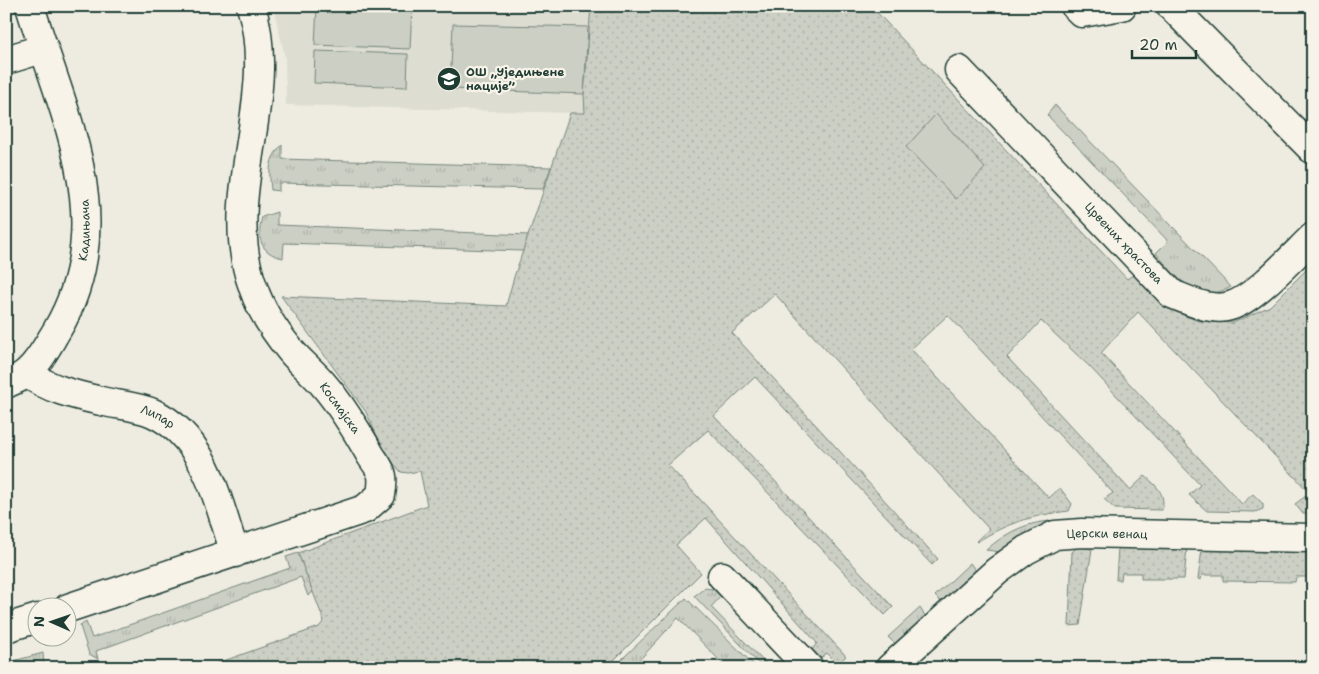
<svg xmlns="http://www.w3.org/2000/svg" width="1319" height="674" font-family="'Shantell Sans',sans-serif">
<style>
.built{fill:#ddddd2}
.grass{fill:url(#grass-tufts);stroke:#76867c}
.park{fill:url(#park-dots);stroke:#76867c}
.pitch{fill:#cccfc4;stroke:#76867c}
.lines{fill:none;stroke-linecap:round;stroke-linejoin:round}
.minor-casing{stroke:#1f3d34;stroke-width:31}
.minor{stroke:#f7f3e8;stroke-width:28}
.labels{text-anchor:middle;stroke-width:4.5;stroke-linejoin:round;paint-order:stroke}
.poi-label{font-size:12px;font-weight:bold;fill:#1f3d34;stroke:#f7f3e8;text-anchor:start}
.street-label{font-size:12px;fill:#1f3d34;stroke:#f7f3e8}
</style>
<defs>
<pattern id="grass-tufts" width="24" height="20" patternUnits="userSpaceOnUse" patternTransform="scale(1.25)"><rect width="24" height="20" fill="#cccfc4"/><path d="M3 7l-1-3M5 7V3M7 7l1-3M15 17l-1-3M17 17v-4M19 17l1-3" fill="none" stroke="#afb3a9"/></pattern>
<pattern id="park-dots" width="8" height="8" patternUnits="userSpaceOnUse" patternTransform="scale(1.25)"><rect width="8" height="8" fill="#cccfc4"/><path d="M2 2h.1M6 6h.1" fill="none" stroke="#afb3a9" stroke-width="1.8" stroke-linecap="round"/></pattern>
</defs>
<rect width="100%" height="100%" fill="#eeece1"/>
<filter id="ink" filterUnits="userSpaceOnUse"><feTurbulence type="fractalNoise" baseFrequency=".02" numOctaves="2"/><feDisplacementMap in="SourceGraphic" scale="10" xChannelSelector="R" yChannelSelector="G"/><feConvolveMatrix kernelMatrix="1 2 1 2 8 2 1 2 1" color-interpolation-filters="sRGB"/></filter>
<g filter="url(#ink)">
<!-- built -->
<path class="built" d="M273,6H625L607,114L286,105L285,57Z"/>
<!-- grass -->
<path class="grass" d="M1055,105L1231,287C1199,305 1175,277 1156,253L1168,241L1047,115Z
M282,145V159L551,167L543,189L279,183V191L271,190C269,170 268,160 282,145Z
M277,212V225L529,235L523,251L284,243L283,258C259,253 257,237 262,217Z
M1070,519L1001,552L986,550C1002,536 1020,525 1042,522C1052,520 1061,521 1070,519Z
M298,553L313,592L308,596L301,577L96,651L98,659L89,654L80,626L86,622L92,638L290,568L286,557Z
M970,563L976,571L942,603L935,596Z
M705,588L717,590L723,594L711,607L770,668H763L694,596Z
M686,598L757,668H727L678,618L632,668H629L622,659Z
M920,608L925,616L924,624L903,642L894,643L888,637Z
M43,653L44,668H6V663Z"/>
<!-- park -->
<path class="park" d="M591,6H871L1127,279L1137,272L1159,299L1177,312L1198,321L1233,323L1270,306L1313,263V514H1303L1295,504L1310,493L1138,312L1101,353L1242,504L1253,494L1263,504V509L1255,512L1207,511L1189,495L1200,485L1089,366L1041,321L1007,357L1130,490L1145,476C1157,486 1166,494 1162,510L1115,509L1104,499L1113,493L948,315L911,349L1049,498L1060,488L1072,504L1069,511C1034,515 1006,523 977,542L976,541L989,529L775,294L732,333L938,559L932,565L755,377L714,416L893,607L885,615L708,430L668,465L846,656L838,664L827,653L815,663L808,655L817,643L706,518L676,545L701,573L610,664L613,668H204L319,627L324,621L298,553L427,505L420,471L408,473L401,472L385,453L366,412L281,296L506,306L514,277L570,113H585L584,94Z
M1077,547L1092,549L1080,625L1069,626L1072,552Z
M1118,547L1187,548L1184,579H1141V573H1122L1121,580H1116Z
M1202,549L1313,551V577H1296L1295,582L1223,581V575H1202L1201,580L1198,579Z"/>
<!-- pitch -->
<path class="pitch" d="M317,6H412L410,49L315,45Z
M453,24L588,27L584,94L450,89Z
M315,51L408,54L407,87L314,83Z
M936,114L985,168L956,199L906,147Z"/>
<g class="lines">
<!-- minor casing -->
<g class="minor-casing">
<g id="minor">
<path d="M1075,6L1082,13L1122,6"/>
<path d="M1171,6L1313,150"/>
<path d="M6,60L42,49"/>
<path id="s1" d="M959,70L1172,294C1190,301 1213,313 1233,305C1256,297 1294,255 1313,237"/>
<path id="s2" d="M27,373C48,389 75,395 101,401C117,405 137,406 153,413C206,437 218,503 235,553"/>
<path id="s3" d="M6,384C13,380 21,378 26,373C39,363 49,343 57,330C121,221 62,113 30,6"/>
<path d="M722,576L809,668"/>
<path d="M68,608L365,509L381,495C382,489 383,482 382,476C381,469 375,462 371,456C357,431 342,406 323,384C313,372 301,363 291,351C275,332 261,311 253,287C219,195 280,99 251,6"/>
<path d="M6,628L38,618"/>
<path id="s4" d="M890,668L997,571L1026,550L1055,535L1082,533L1313,538"/>
</g>
</g>
<!-- minor -->
<use href="#minor" class="minor"/>
</g>
</g>
<!-- icons -->
<defs>
<g id="school-disc" transform="scale(1.25)"><circle r="9.5" fill="#1f3d34" stroke="#f7f3e8"/><path d="M0-5L7-2L0 1L-7-2ZM-4 1L0 2.5L4 1V4Q0 6-4 4Z" fill="#fff"/></g>
</defs>
<g fill-rule="evenodd">
<use href="#school-disc" x="449" y="79"/>
</g>
<g class="labels">
<!-- poi labels -->
<g class="poi-label">
<text x="466" y="76">ОШ „Уједињене<tspan x="466" dy="14">нације”</tspan></text>
</g>
<!-- street labels -->
<g class="street-label">
<text dy="4" stroke="none"><textPath href="#s3" startOffset="181">Кадињача</textPath></text>
<text dy="4" stroke="none"><textPath href="#s1" startOffset="239">Црвених храстова</textPath></text>
<text transform="translate(340 408) rotate(54)" y="4">Космајска</text>
<text dy="4" stroke="none"><textPath href="#s2" startOffset="139">Липар</textPath></text>
<text dy="4" stroke="none"><textPath href="#s4" startOffset="265">Церски венац</textPath></text>
</g>
</g>
<!-- margin -->
<rect width="1319" height="674" fill="none" stroke="#f7f3e8" stroke-width="25"/>
<rect x="12" y="12" width="1294" height="649" fill="none" stroke="#1f3d34" stroke-width="2" filter="url(#ink)"/>
<!-- north arrow -->
<g transform="translate(52 622) rotate(272)"><circle r="24" fill="#f7f3e8" stroke="#a1aaa0"/>
<path d="M0-4L9 19L0 12L-9 19Z" fill="#1f3d34"/>
<text y="-8" font-size="14" font-weight="bold" text-anchor="middle" fill="#1f3d34">N</text>
</g>
<!-- scale -->
<path d="M1132 50v8h64v-8" fill="none" stroke="#1f3d34" stroke-width="2.5"/>
<text x="1139" y="50" font-size="15" fill="#1f3d34" stroke="#f7f3e8" stroke-width="4" paint-order="stroke">20 m</text>
</svg>
